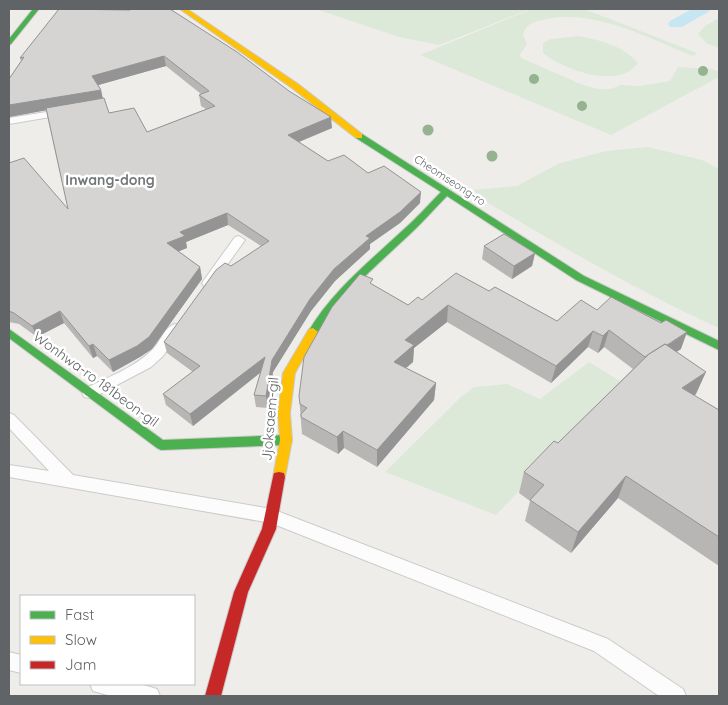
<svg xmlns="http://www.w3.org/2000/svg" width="728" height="705" font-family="Quicksand,sans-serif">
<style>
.green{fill:#dce8d8}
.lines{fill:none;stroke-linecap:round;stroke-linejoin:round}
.canal{fill:#c5e6f2;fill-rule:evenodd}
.lane-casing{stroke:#cbcbca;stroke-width:2}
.fast-casing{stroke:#c9cac9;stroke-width:2}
.slow-casing{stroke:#c9cac9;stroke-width:2}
.jam-casing{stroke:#c9cac9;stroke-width:2}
.lane{fill:#fdfcfc;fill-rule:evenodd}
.fast{fill:#4caf50;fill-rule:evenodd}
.slow{fill:#ffc107;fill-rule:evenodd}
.jam{fill:#c62828;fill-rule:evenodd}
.tree{fill:#94b38e}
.wall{fill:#b7b6b5;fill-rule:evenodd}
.shaded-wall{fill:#959494}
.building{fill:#d5d4d3;stroke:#959494}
.labels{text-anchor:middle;stroke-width:5;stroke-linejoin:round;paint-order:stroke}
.far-street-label{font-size:11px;fill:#606467;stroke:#fff}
.far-quarter-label{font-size:14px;font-weight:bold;fill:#717679;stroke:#fff}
.street-label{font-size:14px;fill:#606467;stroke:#fff}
</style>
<rect width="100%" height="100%" fill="#efedea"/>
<!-- green -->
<path class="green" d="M316,9H530L439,45L399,37Z
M532,9H584L697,53L693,56C648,38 596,9 546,19C534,22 526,23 523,35L527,44L520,54L521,58L583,85L598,89H611L621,85L639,86L670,81L678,67L712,69L719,72V77L611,135L420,55Z
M719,18V48L706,43L698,34L705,26Z
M579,36C602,41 622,45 638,63C619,90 564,70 543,53V43L551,39Z
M648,147L702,160L719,169V328C635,290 558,244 478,197L473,190L517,186L558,164L579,158L606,151Z
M589,362L623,383L496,515L385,472L461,397L474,387L507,384L540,399Z"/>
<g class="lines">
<!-- canal -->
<path class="canal" d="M692,9H711L708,12L682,27H670L668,24L670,21Z"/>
<!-- lane casing -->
<g class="lane-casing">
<path id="lane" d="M65,109L70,112L68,114L9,124V118Z
M239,236L245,240L212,286H204L202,283L204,280L235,237Z
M175,324L180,326L182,329L163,356L151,367L94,397L89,398L84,397L82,393L84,389C106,378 134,368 152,350C160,343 164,327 175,324Z
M9,413L14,415L73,475L272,509L608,639L683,689L686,696H659L594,651L271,523L9,477V465L49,471L9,428Z
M9,652L21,655V673L9,670Z
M90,684H140L157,689L160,696H111L93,691Z"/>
</g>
<!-- fast casing -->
<g class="fast-casing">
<path id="fast" d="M33,9H39L11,44L9,45V39Z
M356,134H362L584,276L719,341V350L576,280L447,196C434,209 422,223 409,235C375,267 341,295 317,335H309L308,332C332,291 368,263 402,231C416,219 428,205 441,192L356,138Z
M9,329L163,440L286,435L290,437L292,440L290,443L286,445L161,450L157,448L9,338Z"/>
</g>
<!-- slow casing -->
<g class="slow-casing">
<path id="slow" d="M180,9H187L298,84L362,134V138H356L292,88Z
M313,328L318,332L295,373L290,413L292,440L285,477L284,481L279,482L274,481L273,477L280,440L278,413L283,373L309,329Z"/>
</g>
<!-- jam casing -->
<g class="jam-casing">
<path id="jam" d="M279,472L284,473L285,477L276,529L248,592L221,696H205L234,592L262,529L273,477L274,473Z"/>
</g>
<!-- lane -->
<use href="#lane" class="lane"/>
<!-- fast -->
<use href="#fast" class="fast"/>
<!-- slow -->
<use href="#slow" class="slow"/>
<!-- jam -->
<use href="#jam" class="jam"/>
</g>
<!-- trees -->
<g class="tree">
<circle cx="703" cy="71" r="5"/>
<circle cx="534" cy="79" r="5"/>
<circle cx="582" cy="106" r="5"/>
<circle cx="428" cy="130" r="5.5"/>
<circle cx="492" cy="156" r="5.5"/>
</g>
<!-- wall -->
<path class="wall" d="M125,9H170L332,128L299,142L328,161L368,173L420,203L400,223L370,244V249L335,281L311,311L273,372L268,408L256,407L254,395L260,373L193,426L166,405L163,394L193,372L167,353L164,342L231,266L261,246L228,225L186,242L187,248L178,251L200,267L202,279L152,349L140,357L113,372L97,356L93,358L64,323L37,337L19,324L9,322V323V163L68,209L46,110L9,117V79L21,61L20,58ZM166,66L201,94L199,95L201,106L206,109L147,132L109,113L103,99L101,90L98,85Z
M484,246L535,253L532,266L512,279L482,259Z
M373,285L408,305L422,300L489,291L557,321L597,310L681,349L676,351L696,394L694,396L719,410V566L618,498L571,553L525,521L530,501L519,493L524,472L558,443L633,369L604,347L598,353L588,347L551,383L447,322L414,348L413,362L406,368L436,383L434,400L377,467L344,448L338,454L302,434L299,396Z"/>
<!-- shaded-wall -->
<path class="shaded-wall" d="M164,56L166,66L95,86L92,76Z
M101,90L103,100L9,117V105Z
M331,117L332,128L289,146L288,135Z
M421,192L420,203L400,223L370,244V249L335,281L311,311L273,372L268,408L266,396L272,360L310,299L334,269L366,236Z
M227,213L228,225L186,242L187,248L170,255L167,243L180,232Z
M535,253L532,266L512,279L514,266Z
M200,267L202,279L152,349L140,357L113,372L109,360Z
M448,305L447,322L414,348L413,362L393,379L394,362L405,340Z
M60,311L64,323L37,337L32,326Z
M609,330L604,347L598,353L603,336Z
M593,331L588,347L551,383L556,366Z
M687,332L681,349L641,376L647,359Z
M93,344L97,356L93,358L89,346Z
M265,357L266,368L193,426L190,414Z
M706,372L696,394L673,410L682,388Z
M436,383L434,400L377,467V450Z
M343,431L344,448L338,454L337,437Z
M626,476L618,498L571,553L578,532Z"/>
<!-- building -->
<path class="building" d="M59,9L130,10L129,9H170L237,52L289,91L331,117L288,135L328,161L344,155L368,173L384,166L421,192L400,212L366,236L370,238L334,269L310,299L272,360L266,396L254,395L265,357L190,414L163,394L200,366L164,342L216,270L225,263L231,266L269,241L227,213L180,232L185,236L167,243L200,267L149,337L137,346L109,360L93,344L89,346L60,311L32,326L14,313L9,311V163L24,158L68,209L46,108L104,98L109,113L134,108L147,132L215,106L199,95L209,91L164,56L92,76L101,90L9,105V79L24,57L20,58Z
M504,234L535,253L514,266L484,246Z
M456,273L489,291L495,287L557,321L581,300L597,310L611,297L661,323L666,320L687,332L667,345L665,344L649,354L645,357L609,330L603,336L593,331L556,366L448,305L405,340L414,345L394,362L436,383L377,450L343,431L337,437L301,417V414L307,408L300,404L299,396L304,357L332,307L360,274L373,279L370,283L408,305L418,297L422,300Z
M665,344L706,372L682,388L719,410V537L626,476L578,532L530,500L544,485L524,472L554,441L558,443L649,354Z"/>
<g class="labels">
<!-- far-street labels -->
<g class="far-street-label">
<text transform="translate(450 180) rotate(33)" y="4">Cheomseong-ro</text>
</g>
<!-- far-quarter labels -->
<g class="far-quarter-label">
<text x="110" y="185">Inwang-dong</text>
</g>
<!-- street labels -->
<g class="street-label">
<text transform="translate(96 379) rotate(36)" y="5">Wonhwa-ro 181beon-gil</text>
<text transform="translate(270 419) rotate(-85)" y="5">Jjoksaem-gil</text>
</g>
</g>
<!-- border -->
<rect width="728" height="705" fill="none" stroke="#606467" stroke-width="20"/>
<!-- legend -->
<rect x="20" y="595" width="175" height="90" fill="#ffffff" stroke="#bfc1c2"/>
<rect x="30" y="611" width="25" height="8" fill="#4caf50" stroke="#bfc1c2"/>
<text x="65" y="620" font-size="15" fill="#606467">Fast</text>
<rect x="30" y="636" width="25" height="8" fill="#ffc107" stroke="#bfc1c2"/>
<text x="65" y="645" font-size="15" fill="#606467">Slow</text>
<rect x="30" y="661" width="25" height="8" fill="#c62828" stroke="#bfc1c2"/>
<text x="65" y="670" font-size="15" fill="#606467">Jam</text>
</svg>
